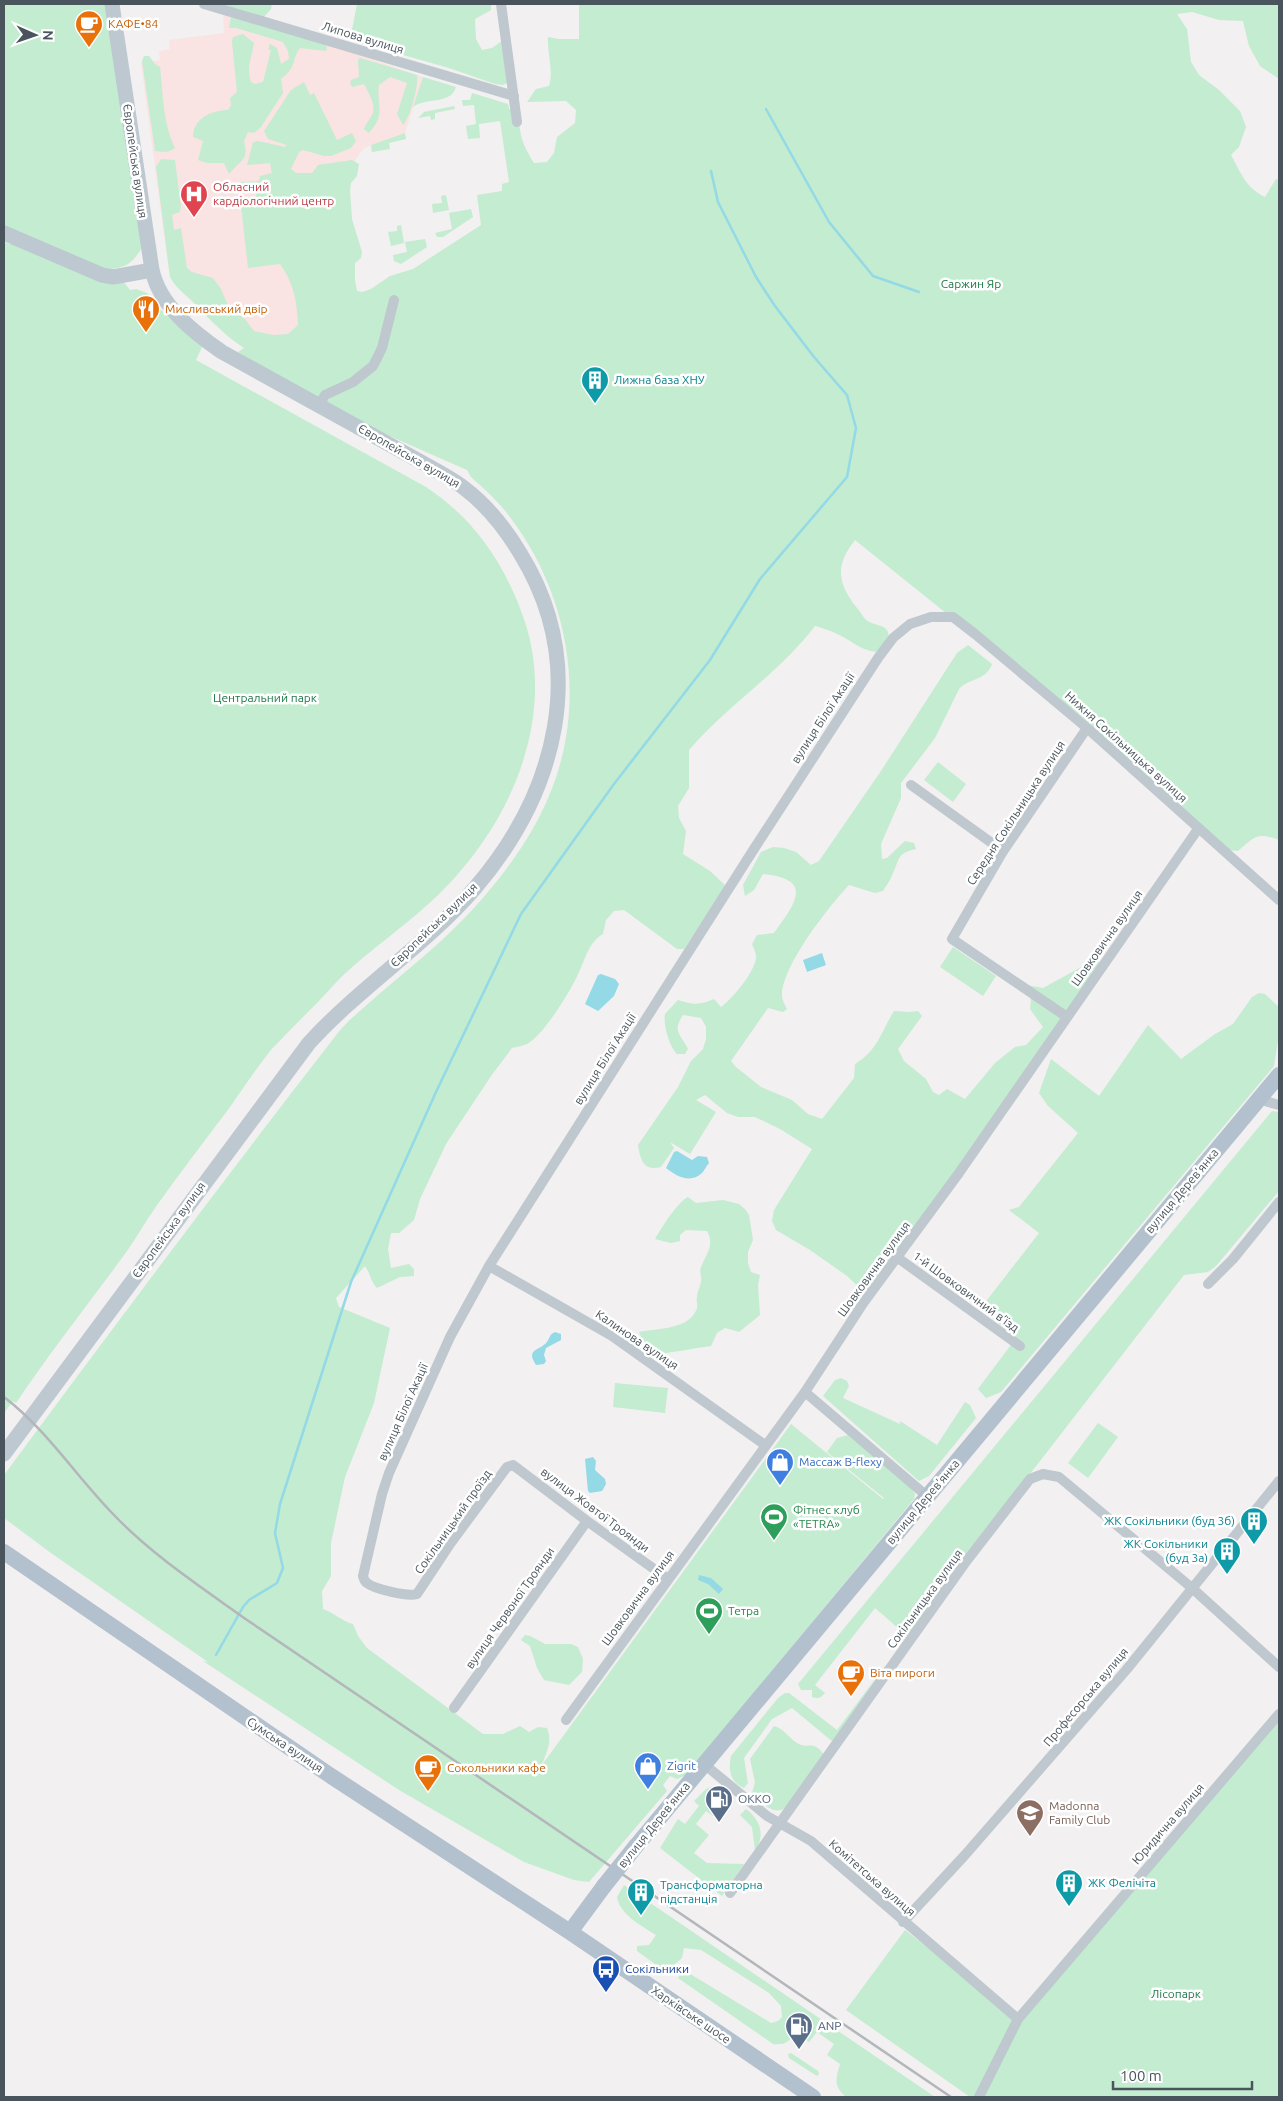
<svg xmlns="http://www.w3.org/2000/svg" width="1283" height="2101" font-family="Ubuntu,sans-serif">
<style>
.medical{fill:#f9e4e3}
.green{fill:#c3ecd0}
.water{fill:#93d9e6}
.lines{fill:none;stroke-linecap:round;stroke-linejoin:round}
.stream{stroke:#93d9e6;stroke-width:2.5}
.street{stroke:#bfc8ce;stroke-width:10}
.secondary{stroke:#bdc8d0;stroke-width:15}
.primary{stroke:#b2c1cd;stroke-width:16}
.rail{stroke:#b3b6ba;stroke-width:2.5}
.primary-bridge{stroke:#b2c1cd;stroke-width:16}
.labels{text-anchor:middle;stroke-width:5;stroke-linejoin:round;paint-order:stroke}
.food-label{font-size:12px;fill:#c56008;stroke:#fff;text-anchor:start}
.street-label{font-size:12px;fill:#49545c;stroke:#fff}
.health-label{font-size:12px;fill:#be3a42;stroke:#fff;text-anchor:start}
.park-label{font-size:12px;fill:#1f7947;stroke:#fff}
.culture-label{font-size:12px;fill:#0d838f;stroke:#fff;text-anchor:start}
.shop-label{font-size:12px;fill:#366cbe;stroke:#fff;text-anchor:start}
.leisure-label{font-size:12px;fill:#27864d;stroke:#fff;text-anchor:start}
.service-label{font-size:12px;fill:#4e5e75;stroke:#fff;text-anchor:start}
.education-label{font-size:12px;fill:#785e54;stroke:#fff;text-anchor:start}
.transit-label{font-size:12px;fill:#164399;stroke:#fff;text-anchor:start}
</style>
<rect width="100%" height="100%" fill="#f2f0f0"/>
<!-- medical -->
<path class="medical" d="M223,12L314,39L423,77L405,133L364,148L337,186L357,316L248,345L169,271L141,63L160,60L159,51L170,49L169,40L224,33Z"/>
<!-- green -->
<path class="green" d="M4,4H110L143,246C131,266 125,268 102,270L4,227Z
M221,4H272L271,9L263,18Z
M357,4H491V10L475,19L476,39L482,50L492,48L502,41L509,82L503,85L495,84L449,68L354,41L351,35Z
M579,4H1279V79L1260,66L1249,46L1243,21L1219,20L1192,12L1177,14L1187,29L1191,62L1199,75L1219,90L1240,111L1246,127L1239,147L1231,155C1241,173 1246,188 1265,197L1276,179L1279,180V840C1257,832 1255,836 1238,851L1229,850L1118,751L855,540C835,565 837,583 857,608C860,611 863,617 866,620C870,623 876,624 881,626C896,632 885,645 876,652C859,650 850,639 835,633C829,630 822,628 815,626C779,673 727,706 689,750V788L678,806L679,818L686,831L683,854L710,871L726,886L684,949H677L624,910L614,911L606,920L603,934C589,942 586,957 579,972C572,989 543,1036 527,1044C522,1046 516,1047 512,1048L491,1076L446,1144L420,1199L414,1220L399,1233H391L388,1249L391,1268L409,1264L414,1269V1276L400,1277L377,1288C371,1282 370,1273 365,1266L336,1298L339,1307L390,1328L374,1403L345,1477L331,1543V1576L322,1591L323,1609C334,1613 342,1621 353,1624L358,1636L367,1648L483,1734H503L520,1726L529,1732L538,1727L547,1728C553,1742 546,1752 542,1765L791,1424L883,1499L884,1498L827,1452L837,1438L848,1435L911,1487L915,1494L914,1499L686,1775L677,1779L670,1776L663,1785L667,1791L589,1882L574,1880L524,1862L399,1790L203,1661L208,1662L51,1553L4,1518V1475C113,1328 222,1182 334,1038C346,1021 363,1009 378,995C411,967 445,940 474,908C504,875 532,837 549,796C589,702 569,591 506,512C496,499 483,488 471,477L467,470L319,405L238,352L244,348C226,336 212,322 197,306C187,295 177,290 170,277L156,167L161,159L175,160L181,207L180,212L172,215L174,230L181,228L187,268L192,272L213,278L221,289L229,308L245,319L254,331L273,335L288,334L298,325C297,302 294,283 280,264L248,268L240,197H256L257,187L240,186L241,182L259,181L260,176L272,173L270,163L247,165L253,142L258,141L285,147L287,145L268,139L264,131L291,90L304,82L310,95L314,93L337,140L352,133L356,141L351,148L331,156H324L303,150L299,152L291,169L296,173H312L318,165L352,160L359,164L357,176L351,183L350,190L352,219L362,252L361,258L355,263V280L357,291L362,292L371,289L390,276L413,269L481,225L477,195L502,191V184L509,182L500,121L479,124L480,138L468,139L466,126L476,124L474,105L463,106L462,100H470L472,93L508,104L509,109H519C519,134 521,142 534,163L547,162L554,153L557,137L575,123L576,110L566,101L527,102L536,89L549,86C554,71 547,54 548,37L558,39H579Z
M231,17L323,43L327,47L326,51L300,48C291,60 298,66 281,79L283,93L261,127L254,133L248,132L244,141C249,161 241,159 229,174L224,163H207L198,160L203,141L193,137C193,119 211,110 228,110L231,105L230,98L237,92L232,42L233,37L243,34L254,43C252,57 246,67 251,82L255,84L263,82L271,50L268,49L270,44L277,48L281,64L289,59L288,51L283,42L236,28H229Z
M144,56H149L155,64L160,67C163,94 163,123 175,148C169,153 162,152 155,151L142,61Z
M360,58L417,75C419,84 410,119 403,125L397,114L407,83L390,77L379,85C376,107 387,112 369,133L364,129C366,123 369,121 372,115C377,106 368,92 364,84L352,87L350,83L351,80L359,77L358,60Z
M423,77L456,87C451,105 426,97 413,107Z
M454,106L455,109L435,113V119L431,120L430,116L418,118L424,112Z
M405,133L406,139L389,143L390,149L372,152L371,145Z
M446,195L449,210L433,213L432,204L442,203L441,196Z
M471,209L473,217L443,237H437L435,233L452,229L449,213Z
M401,225L404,243L391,246L388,232L397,231V226Z
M425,239L427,247L401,264L394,261L393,255L407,252L405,242Z
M4,242L9,244L23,243L122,280L130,290L136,289L147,293L160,309L203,345L196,360L426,487C476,520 506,566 525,622C554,711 517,808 457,875C426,911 385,938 350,969C337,980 326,994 314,1006C299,1021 284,1036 270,1051C256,1069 243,1088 230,1107C205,1140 179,1174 155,1208C145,1222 137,1237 127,1251C90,1302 51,1351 16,1403L13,1401L4,1413Z
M968,645L992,664C986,681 969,678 959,689L935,738L901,783V798L881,844L882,859L887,858L905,841L914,843L916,849C897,853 900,858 893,873C891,879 887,885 883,891L875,893L849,885C829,906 782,966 782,995C782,1000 785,1005 787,1009L783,1012L768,1008L731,1061L736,1067L761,1087L792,1100L808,1114L822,1119L854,1078L855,1064C878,1050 881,1032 894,1011L909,1012L918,1011L922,1016L898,1049L904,1061L926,1079L933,1092L939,1095L947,1089L965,1099L995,1063L1015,1047L1026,1045L1043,1027L1030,1009L1031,1001L1027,985L1043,988L1085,965L1092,962H1101L973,1150L865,1293L847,1276L810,1250L776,1230L772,1221L774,1210L812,1149L780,1129L755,1117H738L727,1113L705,1095L696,1100L716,1112L690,1154L670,1142L674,1148L661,1167C644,1172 640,1159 638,1145L678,1087L691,1061L703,1049L706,1039V1027L701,1018L683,1015C672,1032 680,1033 688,1049L685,1054H677C669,1046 663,1025 665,1014L678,1000C692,1005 701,1005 714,999L721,1007C733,998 753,974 756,959C757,955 754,949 752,944L757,935L774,933C794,905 816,879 763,874L754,890L745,896L743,885L761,852L773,847L784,848L796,852L811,865L819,861L881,771L957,653Z
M938,762L966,784L953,802L924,780Z
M953,947L996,976L983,996L940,967Z
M1259,993L1265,994L1279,1007V1034L1274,1066L1001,1392L986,1398L978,1389L1016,1338L988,1315L987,1300L1039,1233L1009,1210L1019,1207L1078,1133L1048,1106L1039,1093L1051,1059L1099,1096L1148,1025L1181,1059L1215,1034L1233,1024L1252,997Z
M1272,1111L1279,1112V1191L1216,1266L1208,1272L1184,1275L1023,1483L946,1578L913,1641L875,1608L815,1685L825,1693C821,1698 818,1699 812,1697V1690H801L798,1684Z
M688,1197L696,1203L723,1200L739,1204L745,1209L749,1215L753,1240L748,1252V1263L751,1272L760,1275L758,1285L760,1315L739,1332L725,1328L717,1333L711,1346C692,1348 674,1353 655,1354L643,1342L639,1332C658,1328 690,1330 697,1308C698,1305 696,1300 697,1297C697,1292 700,1287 701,1282C702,1277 699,1271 701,1267C706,1254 715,1246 707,1231L686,1230L680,1235V1241L671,1243L655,1239C662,1227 677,1203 688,1197Z
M841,1378L847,1381L849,1386L843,1398L900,1424V1421L937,1445L965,1402L970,1405L976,1418L929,1476L919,1481L823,1396L835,1380Z
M615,1383L668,1388L665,1413L613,1407Z
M1098,1423L1118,1437L1088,1478L1068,1463Z
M525,1635L530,1636L545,1644H571L578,1647L583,1659L582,1672L569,1685L544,1680L537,1668L530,1646L521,1640Z
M885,1666L889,1668L833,1742L792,1708L772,1719L744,1758L748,1783L744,1788C730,1782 728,1770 731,1756L778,1698L785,1693H789L837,1730Z
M1279,1719V2097H970L846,2010L905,1930L1018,2018Z
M774,1726C784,1729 788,1737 797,1743C808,1750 813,1739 824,1755C815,1769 796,1805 781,1810C771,1813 758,1800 752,1793L755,1782L750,1759Z
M714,1786L722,1788C729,1800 720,1806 713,1816L706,1811L696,1824L709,1835L694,1853L707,1863L744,1864L722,1896L660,1848L678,1819L685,1824L699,1806L694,1801L706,1789Z
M746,1809C760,1819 766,1836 755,1850L752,1827L740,1815Z
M624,1885L935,2097H846C833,2086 836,2078 840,2064L827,2055L834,2044L817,2032L809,2042L795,2034C787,2043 785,2045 773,2044L678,1978L682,1972H687L771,2023L778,2021L782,2017L781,2006L769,1993L701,1950L684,1948L682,1958L674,1965L659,1967L637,1951V1946L649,1945L656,1935C642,1926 620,1915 617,1897Z
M791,2053L818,2071L819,2074L817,2076L789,2058L788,2054Z"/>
<!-- water -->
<path class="water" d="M822,953L826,965L807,972L803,960Z
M601,974L615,979L619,984L614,996L598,1011L585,1004L598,975Z
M677,1151L692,1160L698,1156L707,1157L709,1163C706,1166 705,1170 702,1173C690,1184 676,1176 666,1168L674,1152Z
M555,1332L561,1334V1340L546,1348L544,1355L546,1361L544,1364L536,1365C526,1350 537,1351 545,1344C550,1340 548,1335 555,1332Z
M593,1457L596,1461L595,1470L605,1479L606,1484L602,1491L590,1493L588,1491L585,1459Z
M699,1575L711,1578L723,1589L719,1594L708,1584L698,1580Z"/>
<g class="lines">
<!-- stream -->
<path class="stream" d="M766,109L829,222L873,276L919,292
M216,1655L243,1607L249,1600L277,1583L283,1568L275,1533L280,1504L351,1282L436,1092L521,914L614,784L710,660L760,579L847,477L856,428L847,395L814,357L775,306L756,277L718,202L711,171"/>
<!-- street -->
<path class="street" d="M204,4L514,96
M501,4L517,122
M319,405L325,395L353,382L373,366L382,348L394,300
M911,785L1003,851
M1067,1017L952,939L1002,853L1087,728
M1258,1099L1279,1105
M898,1258L1020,1346
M489,1266L612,1336L765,1445
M1208,1284L1233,1259L1279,1202
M805,1392L928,1497
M668,1579L587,1521L513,1465L507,1467L450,1544L417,1594C408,1597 374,1589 367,1583C364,1581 364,1579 363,1576L382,1494L389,1473L450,1337L489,1266L752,852L878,658L893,638L910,624L931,617H953L975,634L1087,728L1279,900
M454,1708L587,1521
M566,1720L805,1392L864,1302L959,1173L1198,829
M704,1764L767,1816L811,1841L1018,2019
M730,1893L965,1563L1030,1479L1043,1474L1059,1477L1192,1588L1279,1667
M903,1922L965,1855L1127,1669L1279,1481
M979,2097L1018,2019L1279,1714"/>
<!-- secondary -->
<path class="secondary" d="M4,233L102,275L113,277L152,270
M4,1454L309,1043C360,987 426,945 475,888C557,792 590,666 520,553C505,528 488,506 464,488C454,480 442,474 432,468L222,352C193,332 160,306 152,270L112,4"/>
<!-- primary -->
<path class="primary" d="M4,1552L331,1776L570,1932L813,2097
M636,1846L1279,1075
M570,1932L604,1886"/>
<!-- rail -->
<path class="rail" d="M4,1397C47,1430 75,1475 113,1514C152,1555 201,1587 247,1620L951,2097"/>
<!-- primary-bridge -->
<path class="primary-bridge" d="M604,1886L636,1846"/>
</g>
<!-- icons -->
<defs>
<g id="cafe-pin" transform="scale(1.4375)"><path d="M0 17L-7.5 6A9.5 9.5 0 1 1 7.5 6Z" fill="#e8710a" stroke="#fff"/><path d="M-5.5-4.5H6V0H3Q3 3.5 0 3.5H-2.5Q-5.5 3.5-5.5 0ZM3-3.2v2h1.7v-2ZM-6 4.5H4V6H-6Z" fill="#fff"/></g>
<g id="hospital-pin" transform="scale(1.4375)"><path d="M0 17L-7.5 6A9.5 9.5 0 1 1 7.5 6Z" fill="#e0444e" stroke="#fff"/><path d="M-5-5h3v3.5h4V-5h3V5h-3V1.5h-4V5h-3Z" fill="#fff"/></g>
<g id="restaurant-pin" transform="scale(1.4375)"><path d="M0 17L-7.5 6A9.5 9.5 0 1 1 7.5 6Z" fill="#e8710a" stroke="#fff"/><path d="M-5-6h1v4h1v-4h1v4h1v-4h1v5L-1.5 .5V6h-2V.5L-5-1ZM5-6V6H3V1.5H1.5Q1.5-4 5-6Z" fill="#fff"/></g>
<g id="building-pin" transform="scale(1.4375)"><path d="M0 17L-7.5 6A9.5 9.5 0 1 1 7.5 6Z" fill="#0f9aa8" stroke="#fff"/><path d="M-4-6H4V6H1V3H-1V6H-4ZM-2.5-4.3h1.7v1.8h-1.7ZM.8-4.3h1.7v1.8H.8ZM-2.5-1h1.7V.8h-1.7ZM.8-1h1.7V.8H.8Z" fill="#fff"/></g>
<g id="shop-pin" transform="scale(1.4375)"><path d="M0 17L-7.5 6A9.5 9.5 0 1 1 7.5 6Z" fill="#3f7fe0" stroke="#fff"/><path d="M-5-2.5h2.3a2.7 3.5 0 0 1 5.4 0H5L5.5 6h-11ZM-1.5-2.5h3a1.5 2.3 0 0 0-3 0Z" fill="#fff"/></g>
<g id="stadium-pin" transform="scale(1.4375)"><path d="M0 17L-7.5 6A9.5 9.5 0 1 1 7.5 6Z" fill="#2e9e5b" stroke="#fff"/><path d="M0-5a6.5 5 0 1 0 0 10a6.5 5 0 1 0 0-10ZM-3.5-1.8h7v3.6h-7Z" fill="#fff"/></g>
<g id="fuel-pin" transform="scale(1.4375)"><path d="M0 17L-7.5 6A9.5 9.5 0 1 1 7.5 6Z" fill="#5c6f8a" stroke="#fff"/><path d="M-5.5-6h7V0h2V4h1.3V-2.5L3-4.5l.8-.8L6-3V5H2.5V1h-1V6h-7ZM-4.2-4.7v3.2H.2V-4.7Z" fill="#fff"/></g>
<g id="school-pin" transform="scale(1.4375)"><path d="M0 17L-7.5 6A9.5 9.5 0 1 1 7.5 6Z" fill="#8d6e63" stroke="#fff"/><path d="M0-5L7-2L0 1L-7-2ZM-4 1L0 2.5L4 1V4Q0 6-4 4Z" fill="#fff"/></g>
<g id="bus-pin" transform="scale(1.4375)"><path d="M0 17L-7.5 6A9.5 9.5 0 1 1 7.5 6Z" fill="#1a4fb4" stroke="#fff"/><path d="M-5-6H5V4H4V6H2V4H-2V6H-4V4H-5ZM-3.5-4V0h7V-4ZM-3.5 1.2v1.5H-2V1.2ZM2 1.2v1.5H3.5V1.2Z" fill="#fff"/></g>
</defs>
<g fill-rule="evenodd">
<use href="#cafe-pin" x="89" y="24"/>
<use href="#hospital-pin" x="194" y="194"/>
<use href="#restaurant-pin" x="146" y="309"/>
<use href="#building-pin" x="595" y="380"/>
<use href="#shop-pin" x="780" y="1462"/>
<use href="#stadium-pin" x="774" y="1517"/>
<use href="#building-pin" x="1254" y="1521"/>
<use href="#building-pin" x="1227" y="1551"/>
<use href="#stadium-pin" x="709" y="1611"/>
<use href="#cafe-pin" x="851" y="1673"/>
<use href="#shop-pin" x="648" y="1766"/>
<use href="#cafe-pin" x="428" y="1768"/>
<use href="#fuel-pin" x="719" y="1799"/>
<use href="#school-pin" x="1030" y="1813"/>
<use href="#building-pin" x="1069" y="1883"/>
<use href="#building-pin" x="641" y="1892"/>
<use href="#bus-pin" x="606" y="1969"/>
<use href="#fuel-pin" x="799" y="2026"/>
</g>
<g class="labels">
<!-- food labels -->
<g class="food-label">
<text x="108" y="28">КАФЕ•84</text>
<text x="165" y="313">Мисливський двір</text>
<text x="870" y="1677">Віта пироги</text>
<text x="447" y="1772">Сокольники кафе</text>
</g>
<!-- street labels -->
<g class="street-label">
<text transform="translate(363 38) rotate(17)" y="4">Липова вулиця</text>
<text transform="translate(135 161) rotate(82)" y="4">Європейська вулиця</text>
<text transform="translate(409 456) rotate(30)" y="4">Європейська вулиця</text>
<text transform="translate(823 718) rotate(-57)" y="4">вулиця Білої Акації</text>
<text transform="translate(1126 747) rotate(42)" y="4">Нижня Сокільницька вулиця</text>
<text transform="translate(1016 813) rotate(-57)" y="4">Середня Сокільницька вулиця</text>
<text transform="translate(434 925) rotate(-44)" y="4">Європейська вулиця</text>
<text transform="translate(1107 938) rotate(-55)" y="4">Шовковична вулиця</text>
<text transform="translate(605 1059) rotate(-58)" y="4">вулиця Білої Акації</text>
<text transform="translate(1182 1191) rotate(-50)" y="4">вулиця Дерев’янка</text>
<text transform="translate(169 1230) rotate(-54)" y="4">Європейська вулиця</text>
<text transform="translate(874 1269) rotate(-54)" y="4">Шовковична вулиця</text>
<text transform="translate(966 1292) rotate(36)" y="4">1-й Шовковичний в’їзд</text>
<text transform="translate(637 1340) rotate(34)" y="4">Калинова вулиця</text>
<text transform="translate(403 1412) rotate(-66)" y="4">вулиця Білої Акації</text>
<text transform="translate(923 1502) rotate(-50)" y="4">вулиця Дерев’янка</text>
<text transform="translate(595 1510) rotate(37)" y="4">вулиця Жовтої Троянди</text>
<text transform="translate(453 1522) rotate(-55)" y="4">Сокільницький проїзд</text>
<text transform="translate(638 1598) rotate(-54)" y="4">Шовковична вулиця</text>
<text transform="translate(925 1599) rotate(-54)" y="4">Сокільницька вулиця</text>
<text transform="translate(510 1608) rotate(-55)" y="4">вулиця Червоної Троянди</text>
<text transform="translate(1086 1697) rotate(-50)" y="4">Професорська вулиця</text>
<text transform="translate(285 1745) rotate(34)" y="4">Сумська вулиця</text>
<text transform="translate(1168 1824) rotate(-49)" y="4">Юридична вулиця</text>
<text transform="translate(654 1825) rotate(-51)" y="4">вулиця Дерев’янка</text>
<text transform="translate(872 1878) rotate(41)" y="4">Комітетська вулиця</text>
<text transform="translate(691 2015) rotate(34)" y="4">Харківське шосе</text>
</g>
<!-- health labels -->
<g class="health-label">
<text x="213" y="191">Обласний<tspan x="213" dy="14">кардiологiчний центр</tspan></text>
</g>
<!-- park labels -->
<g class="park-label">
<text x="971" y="288">Саржин Яр</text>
<text x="265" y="702">Центральний парк</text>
<text x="1176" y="1998">Лісопарк</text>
</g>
<!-- culture labels -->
<g class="culture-label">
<text x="614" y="384">Лижна база ХНУ</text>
<text x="1235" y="1525" text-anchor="end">ЖК Сокільники (буд 3б)</text>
<text x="1208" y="1548" text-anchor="end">ЖК Сокільники<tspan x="1208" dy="14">(буд 3а)</tspan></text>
<text x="1088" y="1887">ЖК Фелічіта</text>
<text x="660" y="1889">Трансформаторна<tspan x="660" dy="14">підстанція</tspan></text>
</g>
<!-- shop labels -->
<g class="shop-label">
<text x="799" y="1466">Массаж B-flexy</text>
<text x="667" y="1770">Zigrit</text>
</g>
<!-- leisure labels -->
<g class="leisure-label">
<text x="793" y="1514">Фітнес клуб<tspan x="793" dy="14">«TETRA»</tspan></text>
<text x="728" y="1615">Тетра</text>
</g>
<!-- service labels -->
<g class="service-label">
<text x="738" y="1803">ОККО</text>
<text x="818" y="2030">ANP</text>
</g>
<!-- education labels -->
<g class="education-label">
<text x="1049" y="1810">Madonna<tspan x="1049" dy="14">Family Club</tspan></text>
</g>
<!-- transit labels -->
<g class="transit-label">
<text x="625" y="1973">Сокільники</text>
</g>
</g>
<!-- border -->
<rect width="1283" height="2101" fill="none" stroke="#49545c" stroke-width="10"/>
<!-- north arrow -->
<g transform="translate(35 35) rotate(92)" stroke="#ffffff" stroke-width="4" paint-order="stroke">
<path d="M0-4L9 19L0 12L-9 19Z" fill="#49545c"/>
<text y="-8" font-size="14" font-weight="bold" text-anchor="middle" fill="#49545c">N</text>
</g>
<!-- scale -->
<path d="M1113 2081v8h139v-8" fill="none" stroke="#49545c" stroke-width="2.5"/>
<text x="1120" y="2081" font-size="15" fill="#49545c" stroke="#ffffff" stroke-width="4" paint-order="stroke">100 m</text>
</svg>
